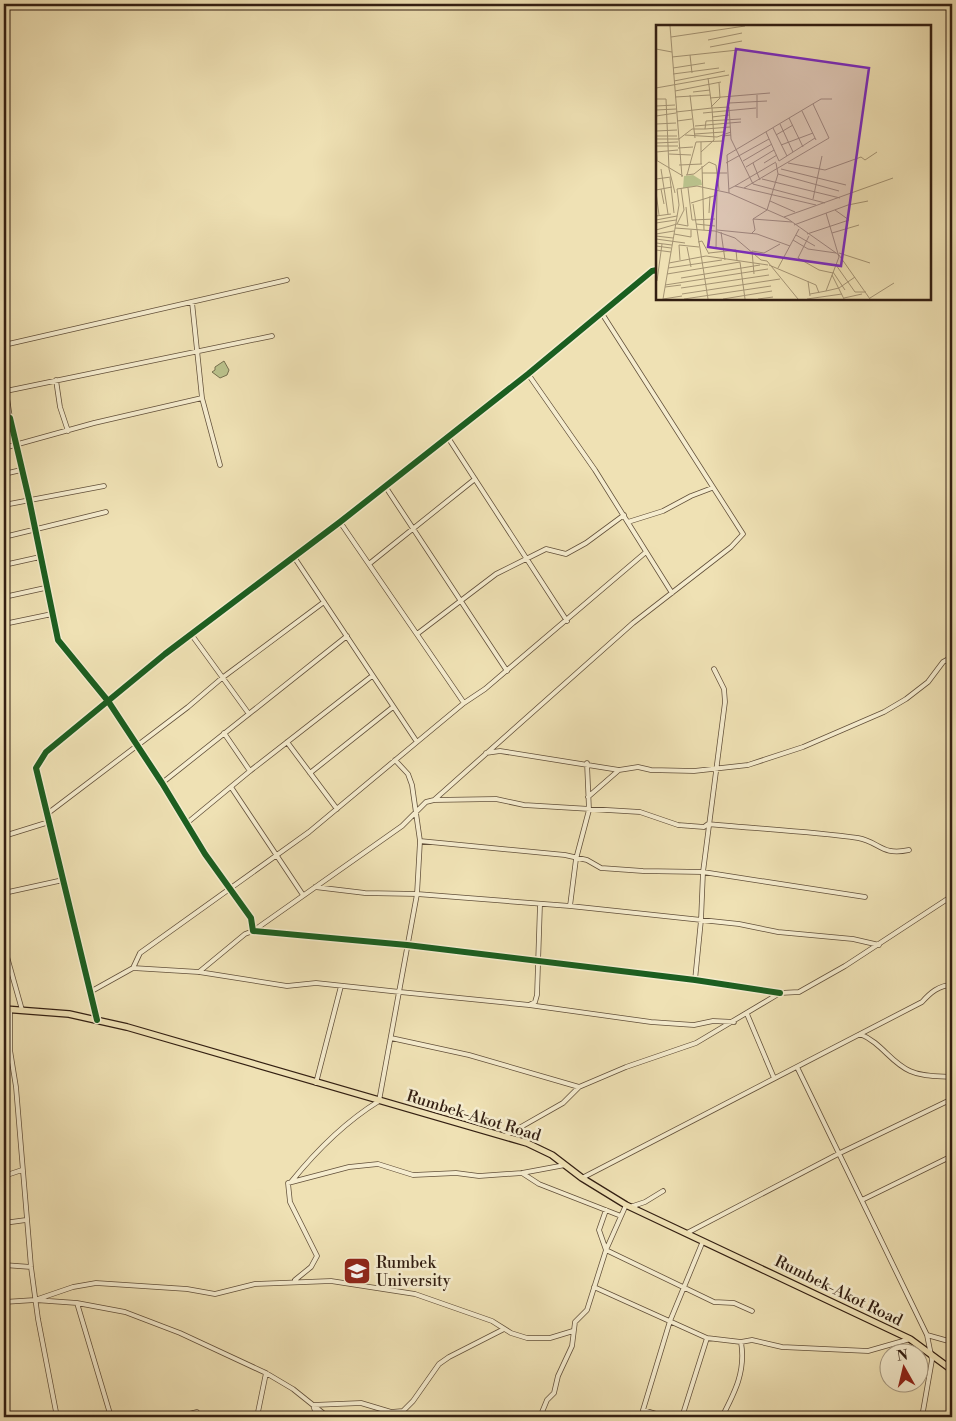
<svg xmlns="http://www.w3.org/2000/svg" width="956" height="1421" font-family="'Libre Bodoni',serif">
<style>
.green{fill:#bac28c;stroke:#76704f}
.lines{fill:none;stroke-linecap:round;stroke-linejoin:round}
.minor-casing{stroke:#62503a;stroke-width:5.5}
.primary-casing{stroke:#331f12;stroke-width:8}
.minor{stroke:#f5ecce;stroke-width:4}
.primary{stroke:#efe1b4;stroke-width:5.5}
.cycleway-casing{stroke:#f5ecce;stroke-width:9}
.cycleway{stroke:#1b5e20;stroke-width:6}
.labels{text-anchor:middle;stroke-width:5;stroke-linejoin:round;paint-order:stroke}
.street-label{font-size:16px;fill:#331f12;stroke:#f5ecce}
.poi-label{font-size:16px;fill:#331f12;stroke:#f5ecce;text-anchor:start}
.inset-road{fill:none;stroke:#a49373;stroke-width:1}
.view{fill:#7b2cbf;fill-opacity:0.15;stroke:#7b2cbf;stroke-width:2.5}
.inset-edge{fill:none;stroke:#331f12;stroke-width:2.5}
</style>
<rect width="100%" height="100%" fill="#efe1b4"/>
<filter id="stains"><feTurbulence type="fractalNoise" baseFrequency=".004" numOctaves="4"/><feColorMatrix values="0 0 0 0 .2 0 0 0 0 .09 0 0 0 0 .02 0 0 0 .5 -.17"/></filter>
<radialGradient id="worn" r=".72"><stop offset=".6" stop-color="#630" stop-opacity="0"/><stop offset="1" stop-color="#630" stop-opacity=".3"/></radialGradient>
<!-- green -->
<path class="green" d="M224,361L229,370L227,375L220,378L212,372L215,370V367Z"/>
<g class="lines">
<!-- minor casing -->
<g class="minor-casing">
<path id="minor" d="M4,8L19,4
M192,302L202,398L220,465
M4,345L287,280
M528,374L595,470L672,593
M4,377L10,418
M56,380L60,407L68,431
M6,391L272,336
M4,419L10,418L29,499L58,640L108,701L162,783L205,854L251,918L253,931L407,945L695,980L780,993
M447,436L567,621
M4,448L94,423L202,398
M4,474L21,470
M385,486L507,671
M4,505L104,486
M340,522L464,703
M628,522L663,511L691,496L712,488
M4,537L106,512
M294,557L417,742L464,703L485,689L646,552
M369,564L475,479
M4,565L40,557
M4,597L45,588
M4,624L52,614
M191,634L249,714
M417,634L496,574L546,549L566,554L586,543L624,515
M4,656V658
M224,733L250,771
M287,742L337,809
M486,753L500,751L619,770L638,767L651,770L694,771L748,765L803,747L884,712L906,699L928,682L943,662L952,657
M310,773L393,707
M162,783L347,636
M231,787L303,895
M588,797L619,770
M434,800L496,799L524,805L640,812L678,825L704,827L708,824C758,829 808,831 858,838C880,842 881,856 909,850
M47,814L188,707L222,678L324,602
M187,823L250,771L372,676
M4,836L49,822
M420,841L565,855L587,860L601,868L643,871L703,872L865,897
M315,887L365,893L417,894L570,906L739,924L778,932L853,939L879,945
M4,893L63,880
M570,906L576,859L589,810L587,763
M4,946L22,1010
M133,968L140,953L309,832L417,742
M199,972L245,934L253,931L402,826L426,802L434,800L633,623L731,547L743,534L601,312
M695,980L701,920L703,872L725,702L724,689L714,669
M90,992L133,968L199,972L287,986L316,983L400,992L529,1005L651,1022L694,1025L713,1021L734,1022
M529,1005L535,1002L537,995L540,904
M10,1009V1050L16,1087L31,1267L38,1319L57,1417
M747,1014L774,1078
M97,1020L36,768L46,752L165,654L340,522L528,374L652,271L657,270
M860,1034C882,1043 890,1062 910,1071C923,1077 938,1076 952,1077
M391,1038L469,1055L579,1087
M797,1067L927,1335L932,1360L922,1417
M316,1083L341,986
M505,1136L563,1103L579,1087L626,1067L696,1043L780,993L799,992L845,966L952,896
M522,1173L539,1184L621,1216
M4,1176L22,1170
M582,1178L922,1002C930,993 939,985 952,985
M291,1182C316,1151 345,1122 379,1101L417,894L420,841L412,785L408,774L395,760
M862,1200L952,1156
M630,1207L645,1202L663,1191
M606,1210L599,1230L606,1250L714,1302L734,1303L752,1311
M4,1223L26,1220
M687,1233L840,1153L952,1099
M4,1265L31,1267
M295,1280L311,1267L317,1256L290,1202L288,1183L349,1167L378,1164L413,1175L456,1173L479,1176L522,1173L565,1165
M594,1287L707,1338L741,1342L752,1340L782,1347L868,1351L910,1339
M35,1300L73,1287L96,1283L187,1289L215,1294L255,1284L331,1281L415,1294L492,1321L511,1333L527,1338H550L573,1331
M4,1302L35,1300L77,1303L125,1312L180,1333L266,1373L293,1389L328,1417
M77,1303L111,1417
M927,1335L952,1342
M178,1417L197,1412L199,1417
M257,1417L266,1373
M317,1417L313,1405L361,1403L391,1412L403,1411L413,1401L439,1364L449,1357L504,1329
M540,1417L547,1400L554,1393L558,1376L572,1346L575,1322L587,1310L606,1250L626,1205
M666,1417L643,1410L670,1321L703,1241
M682,1417L707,1338
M722,1417C735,1392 746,1371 741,1342"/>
</g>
<!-- primary casing -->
<g class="primary-casing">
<path id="primary" d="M4,1009L69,1014L127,1027L527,1143L552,1155L582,1178L626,1205L910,1339L952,1370"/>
</g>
<!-- minor -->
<use href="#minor" class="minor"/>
<!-- primary -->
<use href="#primary" class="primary"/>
<!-- cycleway casing -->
<g class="cycleway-casing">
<path id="cycleway" d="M4,419L10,418L29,499L58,640L108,701L162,783L205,854L251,918L253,931L407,945L695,980L780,993
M97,1020L36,768L46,752L165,654L340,522L528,374L652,271L657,270"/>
</g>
<!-- cycleway -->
<use href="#cycleway" class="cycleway"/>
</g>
<!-- icons -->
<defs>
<g id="university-square" transform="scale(1.4375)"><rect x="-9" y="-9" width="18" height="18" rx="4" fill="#8f2418" stroke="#f5ecce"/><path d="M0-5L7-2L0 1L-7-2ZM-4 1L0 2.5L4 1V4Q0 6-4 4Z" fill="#fff"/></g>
</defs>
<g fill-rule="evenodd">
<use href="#university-square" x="357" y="1271"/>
</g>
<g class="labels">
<!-- street labels -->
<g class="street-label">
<text transform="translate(474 1115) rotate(17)" y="6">Rumbek-Akot Road</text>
<text transform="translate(839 1290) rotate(26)" y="6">Rumbek-Akot Road</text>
</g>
<!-- poi labels -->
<g class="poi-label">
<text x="376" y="1268">Rumbek<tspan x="376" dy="18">University</tspan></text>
</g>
</g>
<!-- overview -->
<g transform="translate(656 25)">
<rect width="275" height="275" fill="#efe1b4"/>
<path d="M37,150L45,155L46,160L27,163L28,151Z" fill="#bac28c"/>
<path class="inset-road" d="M14,1L26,152M15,12L89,1M52,15L86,8M54,22L86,16M0,24L16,27M34,30L36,48M16,32L82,25M17,43L49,38M17,49L63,43M52,53L56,83L73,82L75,114L97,159L169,178M18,56L69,46M0,63L73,50M19,66L65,57M37,67L54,65M34,70L39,113M101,70V93M19,72L54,70M54,73L114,68M0,74H10L13,144L19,168M73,78L111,76M0,81L19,80M55,82L64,73L63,58M0,85L20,84M146,86L160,115M20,87L56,83L58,115L45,127M47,88L100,83M0,91L20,88M56,92L73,90M133,93L147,122M21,96L36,94M0,99L20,98M124,99L137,127M39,101L85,97M117,103L131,131M49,104L74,102M0,106L21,105M110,107L123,136L159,113M39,109L67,107M29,110L61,112L75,107M120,110L137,100M0,114H23L36,104H49L50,96L85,94M45,117V139M0,118L22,117M125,120L157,108M0,121H22M22,123L37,122M0,127L22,125M13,129L35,130M0,135L27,151M1,135L0,111H21M87,136L116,119M70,138L113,114M97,138L104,155M108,138L121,130M132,138L169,145L205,132L209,135L221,127M23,140L46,139M46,141L48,205M90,142L118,125M5,144L12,189M125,144L190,160M46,148H71M122,149L183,166M30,150L38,149L53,137L60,140L63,165M31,150L40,117L67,116V111L75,110M14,153L18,188M0,154L15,152M106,154L184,173M79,161L120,137M32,163L36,195L59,194M88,163L173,113L157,79M5,164L8,179M73,164L79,161L160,180M0,165L16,162M0,167L3,190M73,168L71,130L165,74H176M157,174L166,131M114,176L139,187M35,178L61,170M37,179L52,274M53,188L54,171M0,191L15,189M128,192L237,153M97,194L111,185L122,149L120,138M0,195L21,191M0,198L20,195M21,199L32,201L30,182M40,199L59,201M138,200L192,180L212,176M19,203L59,206L79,213L105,235L111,236L142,274M0,205L21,199L28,185L25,163M61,205L101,209L134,221M65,207L69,235M96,208L99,205L97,194L136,197M176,208L203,200M0,209L18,206M18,209L35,212V205M151,209L193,195L179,185M140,210L159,221M0,211L17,213M153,211L142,233L163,245L177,248M0,214L29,218M137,215L152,224L180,228M42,217L46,216L53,229M0,218L16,220M0,221L15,223M31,222L35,242M60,224L61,165M0,225L15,227M53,228L80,225L81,236M183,228L214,238M24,235L23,220L43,222M13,238L50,231L112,240M113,240L160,260L163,268M180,240L199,267H210M12,243L66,235M122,243L143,204M177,247L189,265M11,249L84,237L89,274M98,249L96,226L108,228L124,219M176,250L188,274M25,253L104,240M1,256L6,219M152,256L154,271M9,260L112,244M9,262L25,260M25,263L113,250M170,266L183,263L199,252M26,269L124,254M154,269L170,266L183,232L170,188M188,273L206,269M214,273L238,258M7,274L26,271M7,274L23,180L21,164L41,161L73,168L132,194L183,230L214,274M28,274L115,261M67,274L116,266M102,274L117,272M151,274L186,269"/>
<path class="view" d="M80,24L213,43L185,241L52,222Z"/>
<rect width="275" height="275" class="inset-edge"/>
</g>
<!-- margin -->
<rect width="956" height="1421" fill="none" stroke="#efe1b4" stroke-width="20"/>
<rect x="5" y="5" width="946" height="1411" fill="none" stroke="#331f12" stroke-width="2.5"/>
<rect x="10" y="10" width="936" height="1401" fill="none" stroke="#331f12"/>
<!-- north arrow -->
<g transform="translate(904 1368) rotate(352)"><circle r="24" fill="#f5ecce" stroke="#a79a83"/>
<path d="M0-4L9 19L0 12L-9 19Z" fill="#8f2418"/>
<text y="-8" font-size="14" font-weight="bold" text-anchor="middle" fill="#331f12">N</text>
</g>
<rect width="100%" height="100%" filter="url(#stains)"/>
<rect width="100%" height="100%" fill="url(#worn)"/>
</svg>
